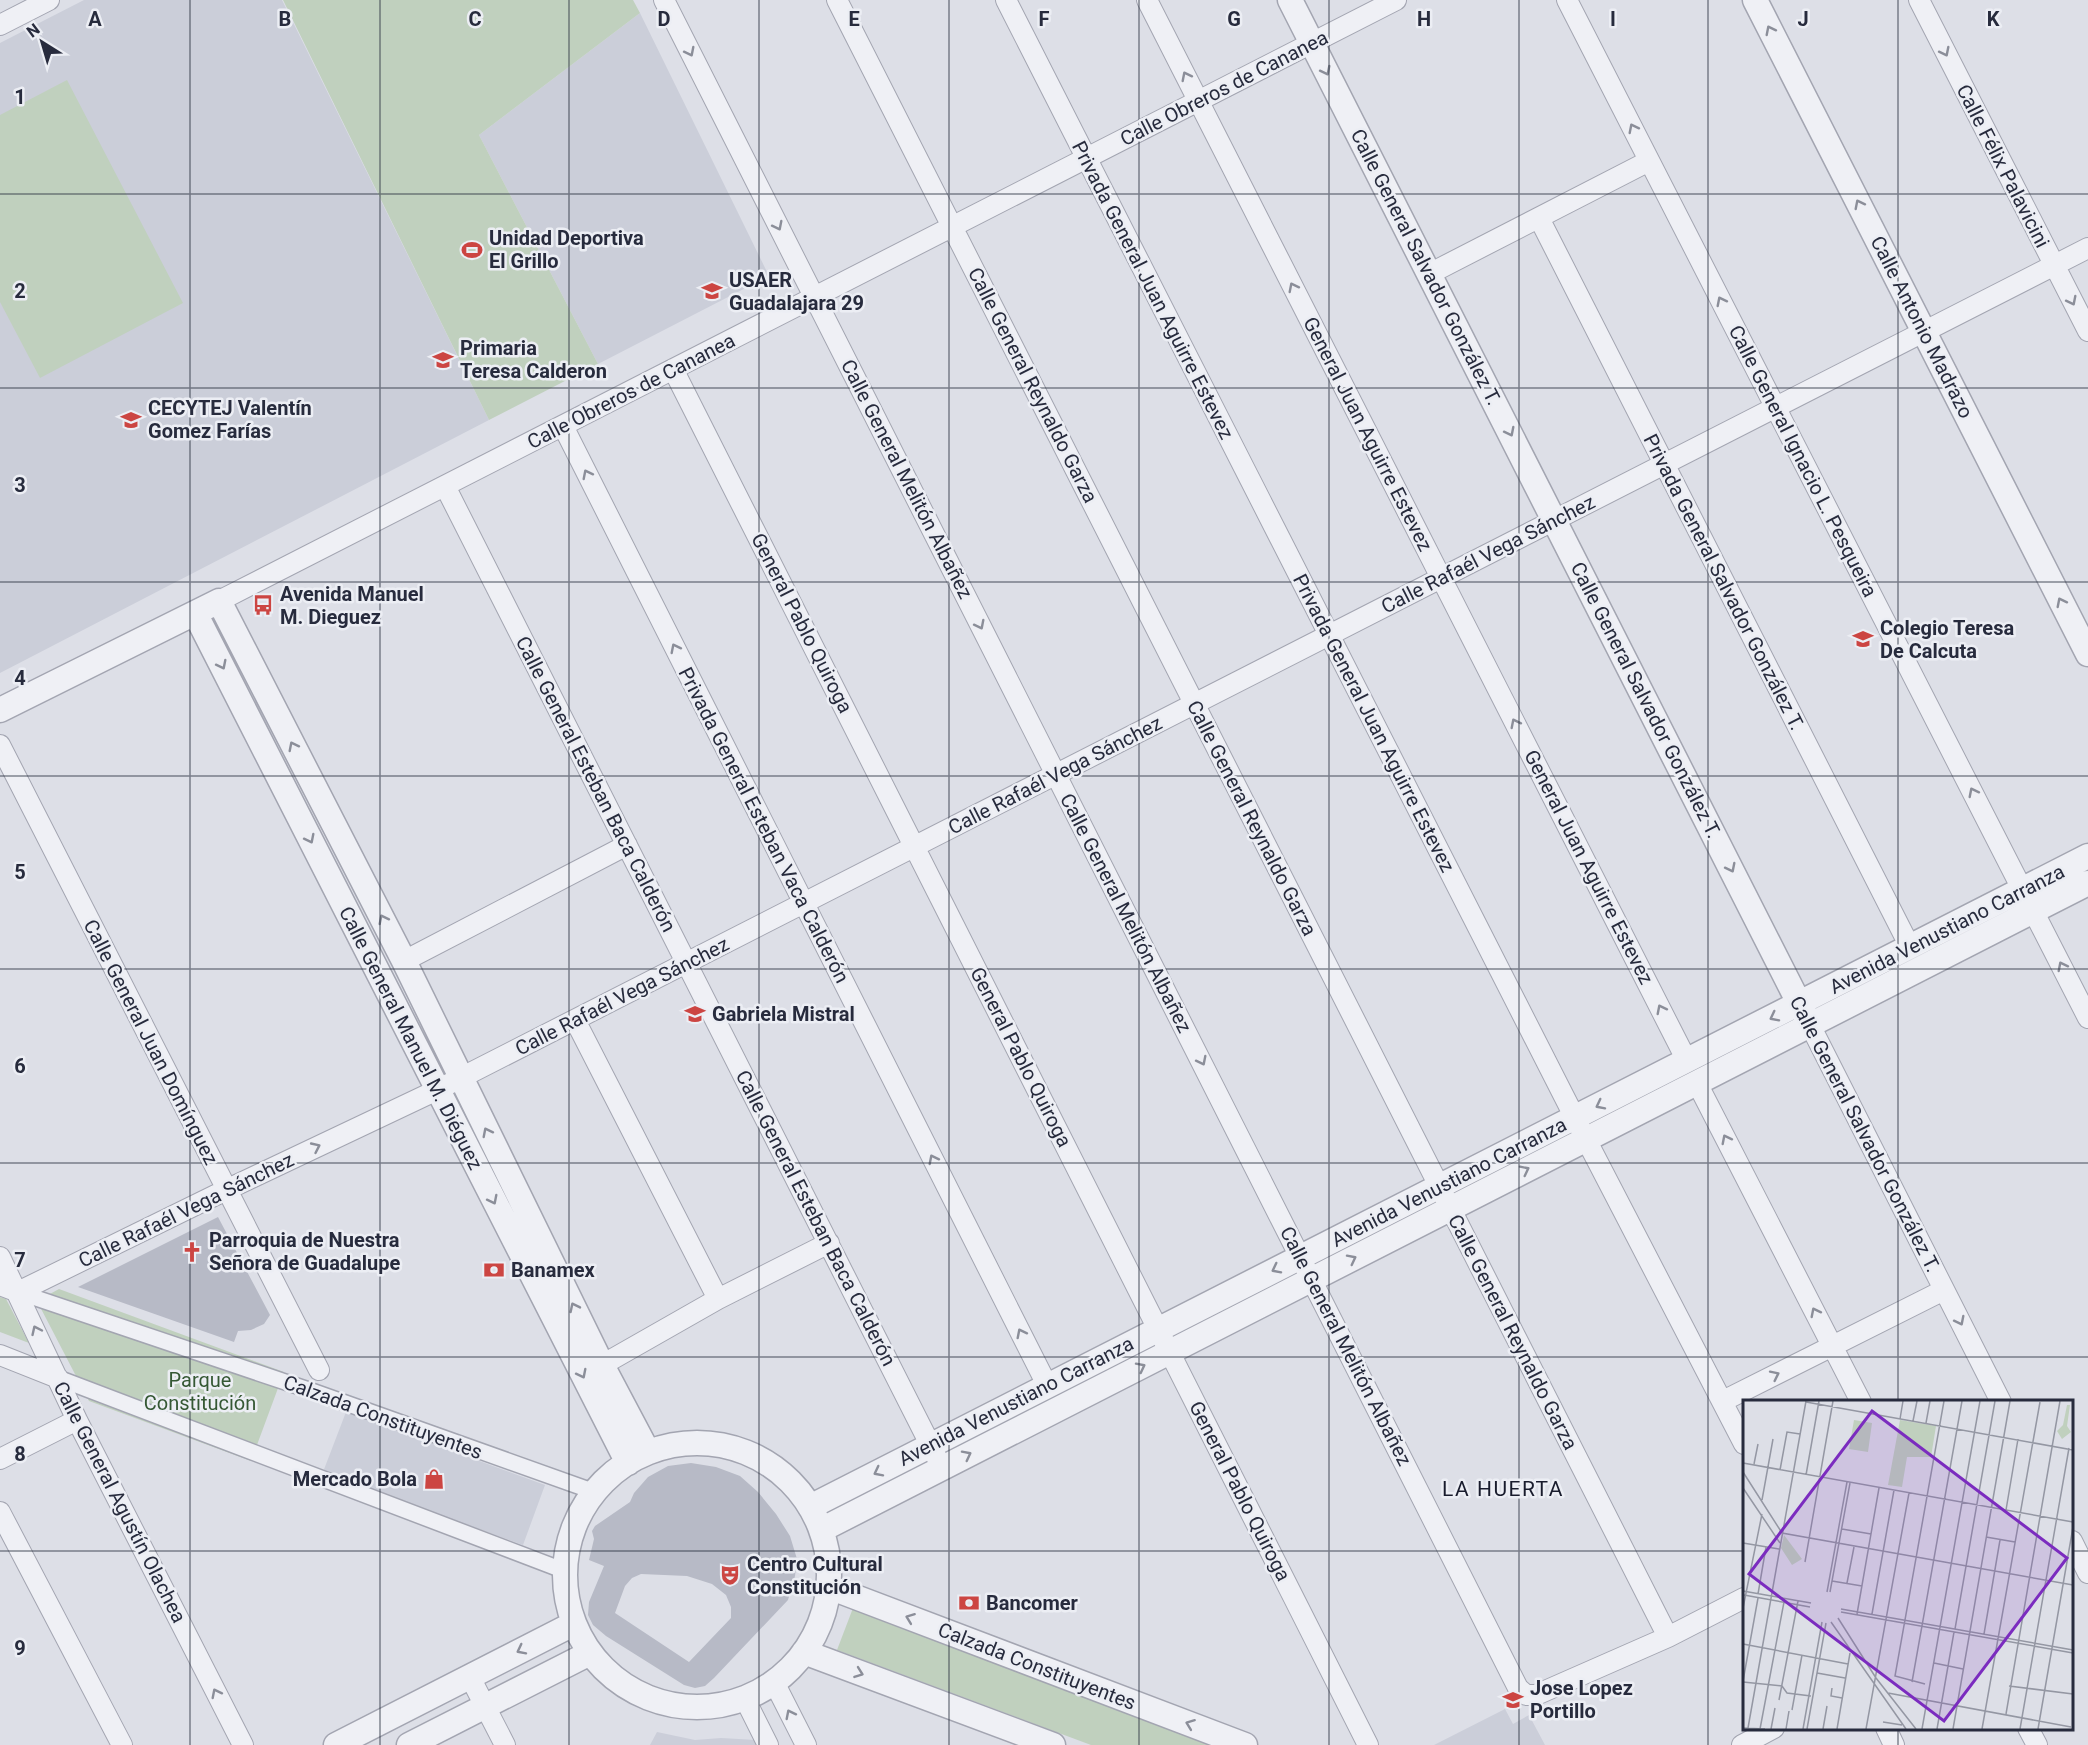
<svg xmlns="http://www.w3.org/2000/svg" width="2088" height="1745" font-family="Roboto,sans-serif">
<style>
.built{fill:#cbced9}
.green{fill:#c0d0be}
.building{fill:#b7bac6;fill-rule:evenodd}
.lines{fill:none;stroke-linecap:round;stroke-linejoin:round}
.pedestrian-casing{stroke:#a3a5b1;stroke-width:18}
.minor-casing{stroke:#a3a5b1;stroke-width:22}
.tertiary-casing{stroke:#a3a5b1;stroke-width:27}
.pedestrian{stroke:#eff0f5;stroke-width:15}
.minor{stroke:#eff0f5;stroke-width:20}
.tertiary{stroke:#eff0f5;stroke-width:24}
.oneway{stroke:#8b8e99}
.grid{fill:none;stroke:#272b3d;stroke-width:1.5;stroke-opacity:0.55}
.labels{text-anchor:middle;stroke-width:5;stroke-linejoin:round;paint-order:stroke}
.street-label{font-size:20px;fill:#272b3d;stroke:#eceef4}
.poi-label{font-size:20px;font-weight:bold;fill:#272b3d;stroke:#eceef4;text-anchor:start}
.park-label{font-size:20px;fill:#355834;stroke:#eceef4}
.neighbourhood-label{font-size:21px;letter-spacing:1.5px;fill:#191c2d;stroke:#eceef4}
.inset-road{fill:none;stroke:#9497a3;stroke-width:1.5}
.view{fill:#7b2cbf;fill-opacity:0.15;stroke:#7b2cbf;stroke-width:3}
.inset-edge{fill:none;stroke:#272b3d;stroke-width:3}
.grid-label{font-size:20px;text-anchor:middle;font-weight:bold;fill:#272b3d;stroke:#eceef4;stroke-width:5;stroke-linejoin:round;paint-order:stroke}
</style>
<rect width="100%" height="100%" fill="#dddfe7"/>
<!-- built -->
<path class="built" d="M84,0H282L489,420L0,673V43Z
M640,13L769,276L598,364L479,135Z
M346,1412L545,1485L523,1545L323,1472Z
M1505,1709L1513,1724L1529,1715L1545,1745H1434Z
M657,1732L695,1740L721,1738L756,1740L759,1745H650Z"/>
<!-- green -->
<path class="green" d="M283,0H633L640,13L479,135L598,364L489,420Z
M67,80L183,303L40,378L0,302V115Z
M59,1289L284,1372L251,1461L89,1401L37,1301Z
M0,1297L6,1299L29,1343L0,1332Z
M853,1608L1219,1745H1091L837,1650Z"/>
<!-- building -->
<path class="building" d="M218,1217L270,1315L264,1324L251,1330L238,1331L234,1342L78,1287Z
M691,1463L716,1467L740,1476L758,1492L776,1514L790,1536L797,1559L795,1576L788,1600L714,1678L705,1686L695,1688L684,1685L606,1636L593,1625L588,1615L589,1602L604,1566L589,1560L594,1539L592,1531L595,1526L630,1502L634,1493L648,1477L668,1466ZM641,1574L687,1576L712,1584L726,1595L731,1607V1618L689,1662L615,1613L625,1586L632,1578Z"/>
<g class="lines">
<!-- pedestrian casing -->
<g class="pedestrian-casing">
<path id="pedestrian" d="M18,1292L312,1391L595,1492
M58,1378L565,1571"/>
</g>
<!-- minor casing -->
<g class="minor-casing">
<path id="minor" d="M664,0L1518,1688L1526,1695H1536L1668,1637L1744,1598
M837,0L1668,1637
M1006,0L1575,1118L1744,1444
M1147,0L1687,1061
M1567,0L2088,1018
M1919,0L2088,331
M0,25L49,0
M1539,218L1910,947
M1429,274L1649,161
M673,369L1368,1745
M563,426L1047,1385
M445,486L942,1468
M219,601L1396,0
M0,745L319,1370
M404,961L627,845
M575,1020L718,1299
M1810,1025L2001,1402
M1697,1083L1861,1402
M0,1257L77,1420L243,1745
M0,1285L18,1292L226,1190L437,1090L2088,248
M0,1355L58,1378
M602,1365L718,1299L829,1243
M1723,1401L1944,1290
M0,1459L77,1420
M0,1512L122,1745
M2072,1541L2088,1573
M470,1677L505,1745
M774,1682L806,1745
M745,1699L768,1745
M1886,1728L1894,1745
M2028,1728L2037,1745
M1742,1745L1774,1728"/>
</g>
<!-- tertiary casing -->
<g class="tertiary-casing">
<path id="tertiary" d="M1290,0L1806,1017
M1755,0L2088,654
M195,613L628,1463
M0,710L219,601L404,961L602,1365L648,1452
M565 1575a132 132 0 1 1 264 0a132 132 0 1 1-264 0Z
M810,1507L2088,856
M821,1530L2088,883
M829,1587L1245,1745
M804,1652L1053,1745
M336,1745L573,1624
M409,1745L590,1653"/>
</g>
<!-- pedestrian -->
<use href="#pedestrian" class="pedestrian"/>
<!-- minor -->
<use href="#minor" class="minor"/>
<!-- tertiary -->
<use href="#tertiary" class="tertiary"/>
</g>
<!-- one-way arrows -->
<defs><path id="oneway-chevron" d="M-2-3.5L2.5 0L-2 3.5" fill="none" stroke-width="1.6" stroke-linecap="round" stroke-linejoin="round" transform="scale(1.5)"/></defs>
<g class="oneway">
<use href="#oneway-chevron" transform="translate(1770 30) rotate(-117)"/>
<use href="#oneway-chevron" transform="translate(690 52) rotate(63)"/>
<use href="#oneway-chevron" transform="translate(1945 52) rotate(63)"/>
<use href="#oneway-chevron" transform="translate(1326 71) rotate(63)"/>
<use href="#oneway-chevron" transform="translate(1186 76) rotate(-117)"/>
<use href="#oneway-chevron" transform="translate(1633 128) rotate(-117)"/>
<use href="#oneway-chevron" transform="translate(1859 204) rotate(-117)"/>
<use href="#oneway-chevron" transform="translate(778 226) rotate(63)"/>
<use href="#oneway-chevron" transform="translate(1293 287) rotate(-117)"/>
<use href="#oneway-chevron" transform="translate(1721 301) rotate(-117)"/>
<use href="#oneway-chevron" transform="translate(2072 301) rotate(63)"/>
<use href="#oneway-chevron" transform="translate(1510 432) rotate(63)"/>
<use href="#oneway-chevron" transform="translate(587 474) rotate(-117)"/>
<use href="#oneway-chevron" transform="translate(2061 602) rotate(-117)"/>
<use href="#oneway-chevron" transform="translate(980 625) rotate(63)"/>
<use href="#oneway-chevron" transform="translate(675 648) rotate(-117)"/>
<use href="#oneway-chevron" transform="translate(222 665) rotate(63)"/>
<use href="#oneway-chevron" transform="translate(1515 723) rotate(-117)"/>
<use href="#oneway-chevron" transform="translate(293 746) rotate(-117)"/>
<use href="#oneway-chevron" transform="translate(1973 792) rotate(-117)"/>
<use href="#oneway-chevron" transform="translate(310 839) rotate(63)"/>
<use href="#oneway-chevron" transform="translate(1731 868) rotate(63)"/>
<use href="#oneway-chevron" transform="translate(383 919) rotate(-117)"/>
<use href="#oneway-chevron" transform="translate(2062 966) rotate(-117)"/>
<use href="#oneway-chevron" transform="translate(1661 1009) rotate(-117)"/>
<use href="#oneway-chevron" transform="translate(1774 1017) rotate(153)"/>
<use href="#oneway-chevron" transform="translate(1202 1061) rotate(63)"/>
<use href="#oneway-chevron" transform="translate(1600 1105) rotate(153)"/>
<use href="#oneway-chevron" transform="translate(487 1132) rotate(-117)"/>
<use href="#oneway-chevron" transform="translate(1726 1139) rotate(-117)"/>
<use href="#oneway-chevron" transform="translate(316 1147) rotate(-25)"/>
<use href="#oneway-chevron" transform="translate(933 1159) rotate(-117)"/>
<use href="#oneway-chevron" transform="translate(1525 1170) rotate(-27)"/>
<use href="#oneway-chevron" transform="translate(493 1200) rotate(63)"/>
<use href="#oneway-chevron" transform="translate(1352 1259) rotate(-27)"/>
<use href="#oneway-chevron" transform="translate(1276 1269) rotate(153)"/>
<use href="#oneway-chevron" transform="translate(574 1307) rotate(-116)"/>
<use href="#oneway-chevron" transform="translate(1815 1312) rotate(-117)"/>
<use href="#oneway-chevron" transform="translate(1960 1321) rotate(63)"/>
<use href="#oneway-chevron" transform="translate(36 1330) rotate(-115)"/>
<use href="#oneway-chevron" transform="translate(1021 1333) rotate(-117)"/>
<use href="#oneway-chevron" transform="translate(1141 1367) rotate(-27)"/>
<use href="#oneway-chevron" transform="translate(582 1374) rotate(63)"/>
<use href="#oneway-chevron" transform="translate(1775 1375) rotate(-26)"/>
<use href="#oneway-chevron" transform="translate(967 1455) rotate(-27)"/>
<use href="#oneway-chevron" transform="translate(878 1472) rotate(153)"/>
<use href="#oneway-chevron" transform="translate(910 1618) rotate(-159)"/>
<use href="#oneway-chevron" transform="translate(521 1650) rotate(153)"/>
<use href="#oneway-chevron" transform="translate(859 1673) rotate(20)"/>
<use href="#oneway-chevron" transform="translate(216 1693) rotate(-117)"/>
<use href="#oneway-chevron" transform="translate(790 1714) rotate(-117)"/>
<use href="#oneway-chevron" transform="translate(1190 1724) rotate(-159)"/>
</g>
<!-- grid -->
<path class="grid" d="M190,0V1745M380,0V1745M569,0V1745M759,0V1745M949,0V1745M1139,0V1745M1329,0V1745M1519,0V1745M1708,0V1745M1898,0V1402M0,194H2088M0,388H2088M0,582H2088M0,776H2088M0,969H2088M0,1163H2088M0,1357H2088M0,1551H1744M2072,1551H2088M1898,1728V1745"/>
<!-- icons -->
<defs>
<g id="stadium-bare" transform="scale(1.62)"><path d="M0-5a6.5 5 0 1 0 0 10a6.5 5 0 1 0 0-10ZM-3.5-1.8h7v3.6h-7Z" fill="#cc4542" stroke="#eceef4" stroke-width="2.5" paint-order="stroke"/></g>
<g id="school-bare" transform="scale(1.62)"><path d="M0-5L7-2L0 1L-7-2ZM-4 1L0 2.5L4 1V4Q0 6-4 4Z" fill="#cc4542" stroke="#eceef4" stroke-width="2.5" paint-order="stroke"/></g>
<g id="university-bare" transform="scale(1.62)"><path d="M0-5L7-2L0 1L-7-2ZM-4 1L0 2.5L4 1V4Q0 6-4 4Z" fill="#cc4542" stroke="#eceef4" stroke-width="2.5" paint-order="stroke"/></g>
<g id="bus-bare" transform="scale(1.62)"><path d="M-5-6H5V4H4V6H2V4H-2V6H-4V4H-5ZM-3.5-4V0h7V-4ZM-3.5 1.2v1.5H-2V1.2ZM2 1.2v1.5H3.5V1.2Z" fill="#cc4542" stroke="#eceef4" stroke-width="2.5" paint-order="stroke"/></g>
<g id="church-bare" transform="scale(1.62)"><path d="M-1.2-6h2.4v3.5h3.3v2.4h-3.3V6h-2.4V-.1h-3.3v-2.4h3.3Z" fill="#cc4542" stroke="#eceef4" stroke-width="2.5" paint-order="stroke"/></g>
<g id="bank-bare" transform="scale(1.62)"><path d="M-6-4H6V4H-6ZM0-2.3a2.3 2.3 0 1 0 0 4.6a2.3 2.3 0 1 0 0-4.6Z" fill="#cc4542" stroke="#eceef4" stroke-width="2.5" paint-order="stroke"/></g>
<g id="shop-bare" transform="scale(1.62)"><path d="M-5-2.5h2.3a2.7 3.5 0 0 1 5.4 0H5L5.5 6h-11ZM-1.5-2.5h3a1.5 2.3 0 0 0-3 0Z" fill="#cc4542" stroke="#eceef4" stroke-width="2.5" paint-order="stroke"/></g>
<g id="theatre-bare" transform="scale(1.62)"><path d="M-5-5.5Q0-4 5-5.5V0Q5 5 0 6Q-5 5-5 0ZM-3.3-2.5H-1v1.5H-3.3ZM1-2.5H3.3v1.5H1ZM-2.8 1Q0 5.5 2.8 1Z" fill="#cc4542" stroke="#eceef4" stroke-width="2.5" paint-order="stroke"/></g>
</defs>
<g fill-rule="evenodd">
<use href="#stadium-bare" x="472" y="250"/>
<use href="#school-bare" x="712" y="291"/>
<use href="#school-bare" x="443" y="360"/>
<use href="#university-bare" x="131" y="420"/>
<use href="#bus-bare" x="263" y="605"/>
<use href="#school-bare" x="1863" y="639"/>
<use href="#school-bare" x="695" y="1014"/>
<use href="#church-bare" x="192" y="1252"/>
<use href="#bank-bare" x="494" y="1270"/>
<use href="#shop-bare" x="434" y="1479"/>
<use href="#theatre-bare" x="730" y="1575"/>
<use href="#bank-bare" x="969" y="1603"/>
<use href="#school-bare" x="1513" y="1700"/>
</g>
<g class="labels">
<!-- street labels -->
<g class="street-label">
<text transform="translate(1224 88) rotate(-27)" y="7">Calle Obreros de Cananea</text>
<text transform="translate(2003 166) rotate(63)" y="7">Calle Félix Palavicini</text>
<text transform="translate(1426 267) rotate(63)" y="7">Calle General Salvador González T.</text>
<text transform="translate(1153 290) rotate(63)" y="7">Privada General Juan Aguirre Estevez</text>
<text transform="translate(1922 327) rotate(63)" y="7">Calle Antonio Madrazo</text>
<text transform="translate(1033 385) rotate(63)" y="7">Calle General Reynaldo Garza</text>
<text transform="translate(631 391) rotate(-27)" y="7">Calle Obreros de Cananea</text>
<text transform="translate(1368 434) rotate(63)" y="7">General Juan Aguirre Estevez</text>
<text transform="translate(1803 461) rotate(63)" y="7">Calle General Ignacio L. Pesqueira</text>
<text transform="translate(907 479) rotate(63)" y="7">Calle General Melitón Albañez</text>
<text transform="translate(1488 554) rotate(-27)" y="7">Calle Rafaél Vega Sánchez</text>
<text transform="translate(1724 582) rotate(63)" y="7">Privada General Salvador González T.</text>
<text transform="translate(802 623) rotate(63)" y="7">General Pablo Quiroga</text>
<text transform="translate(1646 700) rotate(63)" y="7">Calle General Salvador González T.</text>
<text transform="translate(1374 723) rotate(63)" y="7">Privada General Juan Aguirre Estevez</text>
<text transform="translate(1055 775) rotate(-27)" y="7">Calle Rafaél Vega Sánchez</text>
<text transform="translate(596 784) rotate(63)" y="7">Calle General Esteban Baca Calderón</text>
<text transform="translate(1252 818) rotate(63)" y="7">Calle General Reynaldo Garza</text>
<text transform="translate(764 825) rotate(63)" y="7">Privada General Esteban Vaca Calderón</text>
<text transform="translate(1589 867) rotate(63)" y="7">General Juan Aguirre Estevez</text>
<text transform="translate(1126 913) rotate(63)" y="7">Calle General Melitón Albañez</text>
<text transform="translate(1947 929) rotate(-27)" y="7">Avenida Venustiano Carranza</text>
<text transform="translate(622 996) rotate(-27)" y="7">Calle Rafaél Vega Sánchez</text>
<text transform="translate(411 1038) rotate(63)" y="7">Calle General Manuel M. Diéguez</text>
<text transform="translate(151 1042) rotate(63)" y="7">Calle General Juan Domínguez</text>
<text transform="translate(1021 1057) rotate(63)" y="7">General Pablo Quiroga</text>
<text transform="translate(1865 1134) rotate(63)" y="7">Calle General Salvador González T.</text>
<text transform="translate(1449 1182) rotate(-27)" y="7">Avenida Venustiano Carranza</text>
<text transform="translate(186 1210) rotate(-26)" y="7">Calle Rafaél Vega Sánchez</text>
<text transform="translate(816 1218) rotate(63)" y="7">Calle General Esteban Baca Calderón</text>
<text transform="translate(1513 1332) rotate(63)" y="7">Calle General Reynaldo Garza</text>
<text transform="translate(1346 1346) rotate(63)" y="7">Calle General Melitón Albañez</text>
<text transform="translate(1016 1401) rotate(-27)" y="7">Avenida Venustiano Carranza</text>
<text transform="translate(383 1417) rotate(20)" y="7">Calzada Constituyentes</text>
<text transform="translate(1240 1491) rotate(63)" y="7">General Pablo Quiroga</text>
<text transform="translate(120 1502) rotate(63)" y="7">Calle General Agustín Olachea</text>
<text transform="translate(1037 1666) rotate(21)" y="7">Calzada Constituyentes</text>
</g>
<!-- poi labels -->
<g class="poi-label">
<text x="489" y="245">Unidad Deportiva<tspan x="489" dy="23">El Grillo</tspan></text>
<text x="729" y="287">USAER<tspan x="729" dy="23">Guadalajara 29</tspan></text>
<text x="460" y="355">Primaria<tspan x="460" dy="23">Teresa Calderon</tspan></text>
<text x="148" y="415">CECYTEJ Valentín<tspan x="148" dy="23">Gomez Farías</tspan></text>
<text x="280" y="601">Avenida Manuel<tspan x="280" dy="23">M. Dieguez</tspan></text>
<text x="1880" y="635">Colegio Teresa<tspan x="1880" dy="23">De Calcuta</tspan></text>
<text x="712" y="1021">Gabriela Mistral</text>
<text x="209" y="1247">Parroquia de Nuestra<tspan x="209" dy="23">Señora de Guadalupe</tspan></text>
<text x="511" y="1277">Banamex</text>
<text x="417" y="1486" text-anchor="end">Mercado Bola</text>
<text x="747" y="1571">Centro Cultural<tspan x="747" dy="23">Constitución</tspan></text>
<text x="986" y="1610">Bancomer</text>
<text x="1530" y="1695">Jose Lopez<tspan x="1530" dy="23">Portillo</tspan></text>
</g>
<!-- park labels -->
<g class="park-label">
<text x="200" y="1387">Parque<tspan x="200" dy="23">Constitución</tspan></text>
</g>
<!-- neighbourhood labels -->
<g class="neighbourhood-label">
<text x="1503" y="1496">LA HUERTA</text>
</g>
</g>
<!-- overview -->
<g transform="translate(1743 1400)">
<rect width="330" height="330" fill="#dddfe7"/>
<path d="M324,5H327L324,26L328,32L319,39L314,31L320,25ZM111,20L129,23L125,52L106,49ZM157,20L193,26L188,57H164L159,87L145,85ZM41,135L59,159L49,165L38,148Z" fill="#c0d0be"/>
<path class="inset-road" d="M63,2L330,50M157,19L160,1M170,21L174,1M183,23L187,1M0,63L330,122M11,64L15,44M37,70L44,32L57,34M0,72L39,133L330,185M63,75L76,1M0,88L37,143M19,100L30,39M263,110L275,39M99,129L128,134M243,137L272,142M0,143L36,149M62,162L90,1M89,181L119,186M104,183L111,147M0,191L68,203M84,192L104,82M87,192L107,83M15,194L23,147M1,195L67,207M0,208L19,114M98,209L330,250M98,212L330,253M114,214L136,88M129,214L151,90M95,218L133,278L173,329M88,222L163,329M212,229L252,1M241,234L257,140M0,244L105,264M191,263L220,269M74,273L102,278M0,281L15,198M0,282L39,286L44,293L68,296M169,282L219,1M182,284L152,276L201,1M266,286L330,294M89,288L88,296L99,298M145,293L328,327M36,300L55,201M49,310L59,255M263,314L317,1M140,322L159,325M0,328L22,329M5,328L63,1M17,329L41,202M28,329L32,308M43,329L46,311M60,329L79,222M64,329L83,223M80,329L84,306M94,329L107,253M123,329L166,93M179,329L237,1M194,329L211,232M210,329L267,1M239,329L297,2M277,329L326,48M295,329L330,127"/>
<path class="view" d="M129,11L324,158L201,321L6,174Z"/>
<rect width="330" height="330" class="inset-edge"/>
</g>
<g class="grid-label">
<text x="95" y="26">A</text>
<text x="285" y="26">B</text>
<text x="475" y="26">C</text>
<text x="664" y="26">D</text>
<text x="854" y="26">E</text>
<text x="1044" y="26">F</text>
<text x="1234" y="26">G</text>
<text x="1424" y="26">H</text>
<text x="1613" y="26">I</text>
<text x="1803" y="26">J</text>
<text x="1993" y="26">K</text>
<text x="20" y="104">1</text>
<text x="20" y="298">2</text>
<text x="20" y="492">3</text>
<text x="20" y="685">4</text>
<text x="20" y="879">5</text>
<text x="20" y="1073">6</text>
<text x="20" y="1267">7</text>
<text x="20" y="1461">8</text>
<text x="20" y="1655">9</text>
</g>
<!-- north arrow -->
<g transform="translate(42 42) rotate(323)" stroke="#eceef4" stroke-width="4.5" paint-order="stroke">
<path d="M0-4.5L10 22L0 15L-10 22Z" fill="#272b3d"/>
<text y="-9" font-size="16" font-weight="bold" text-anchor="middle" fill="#272b3d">N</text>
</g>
</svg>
